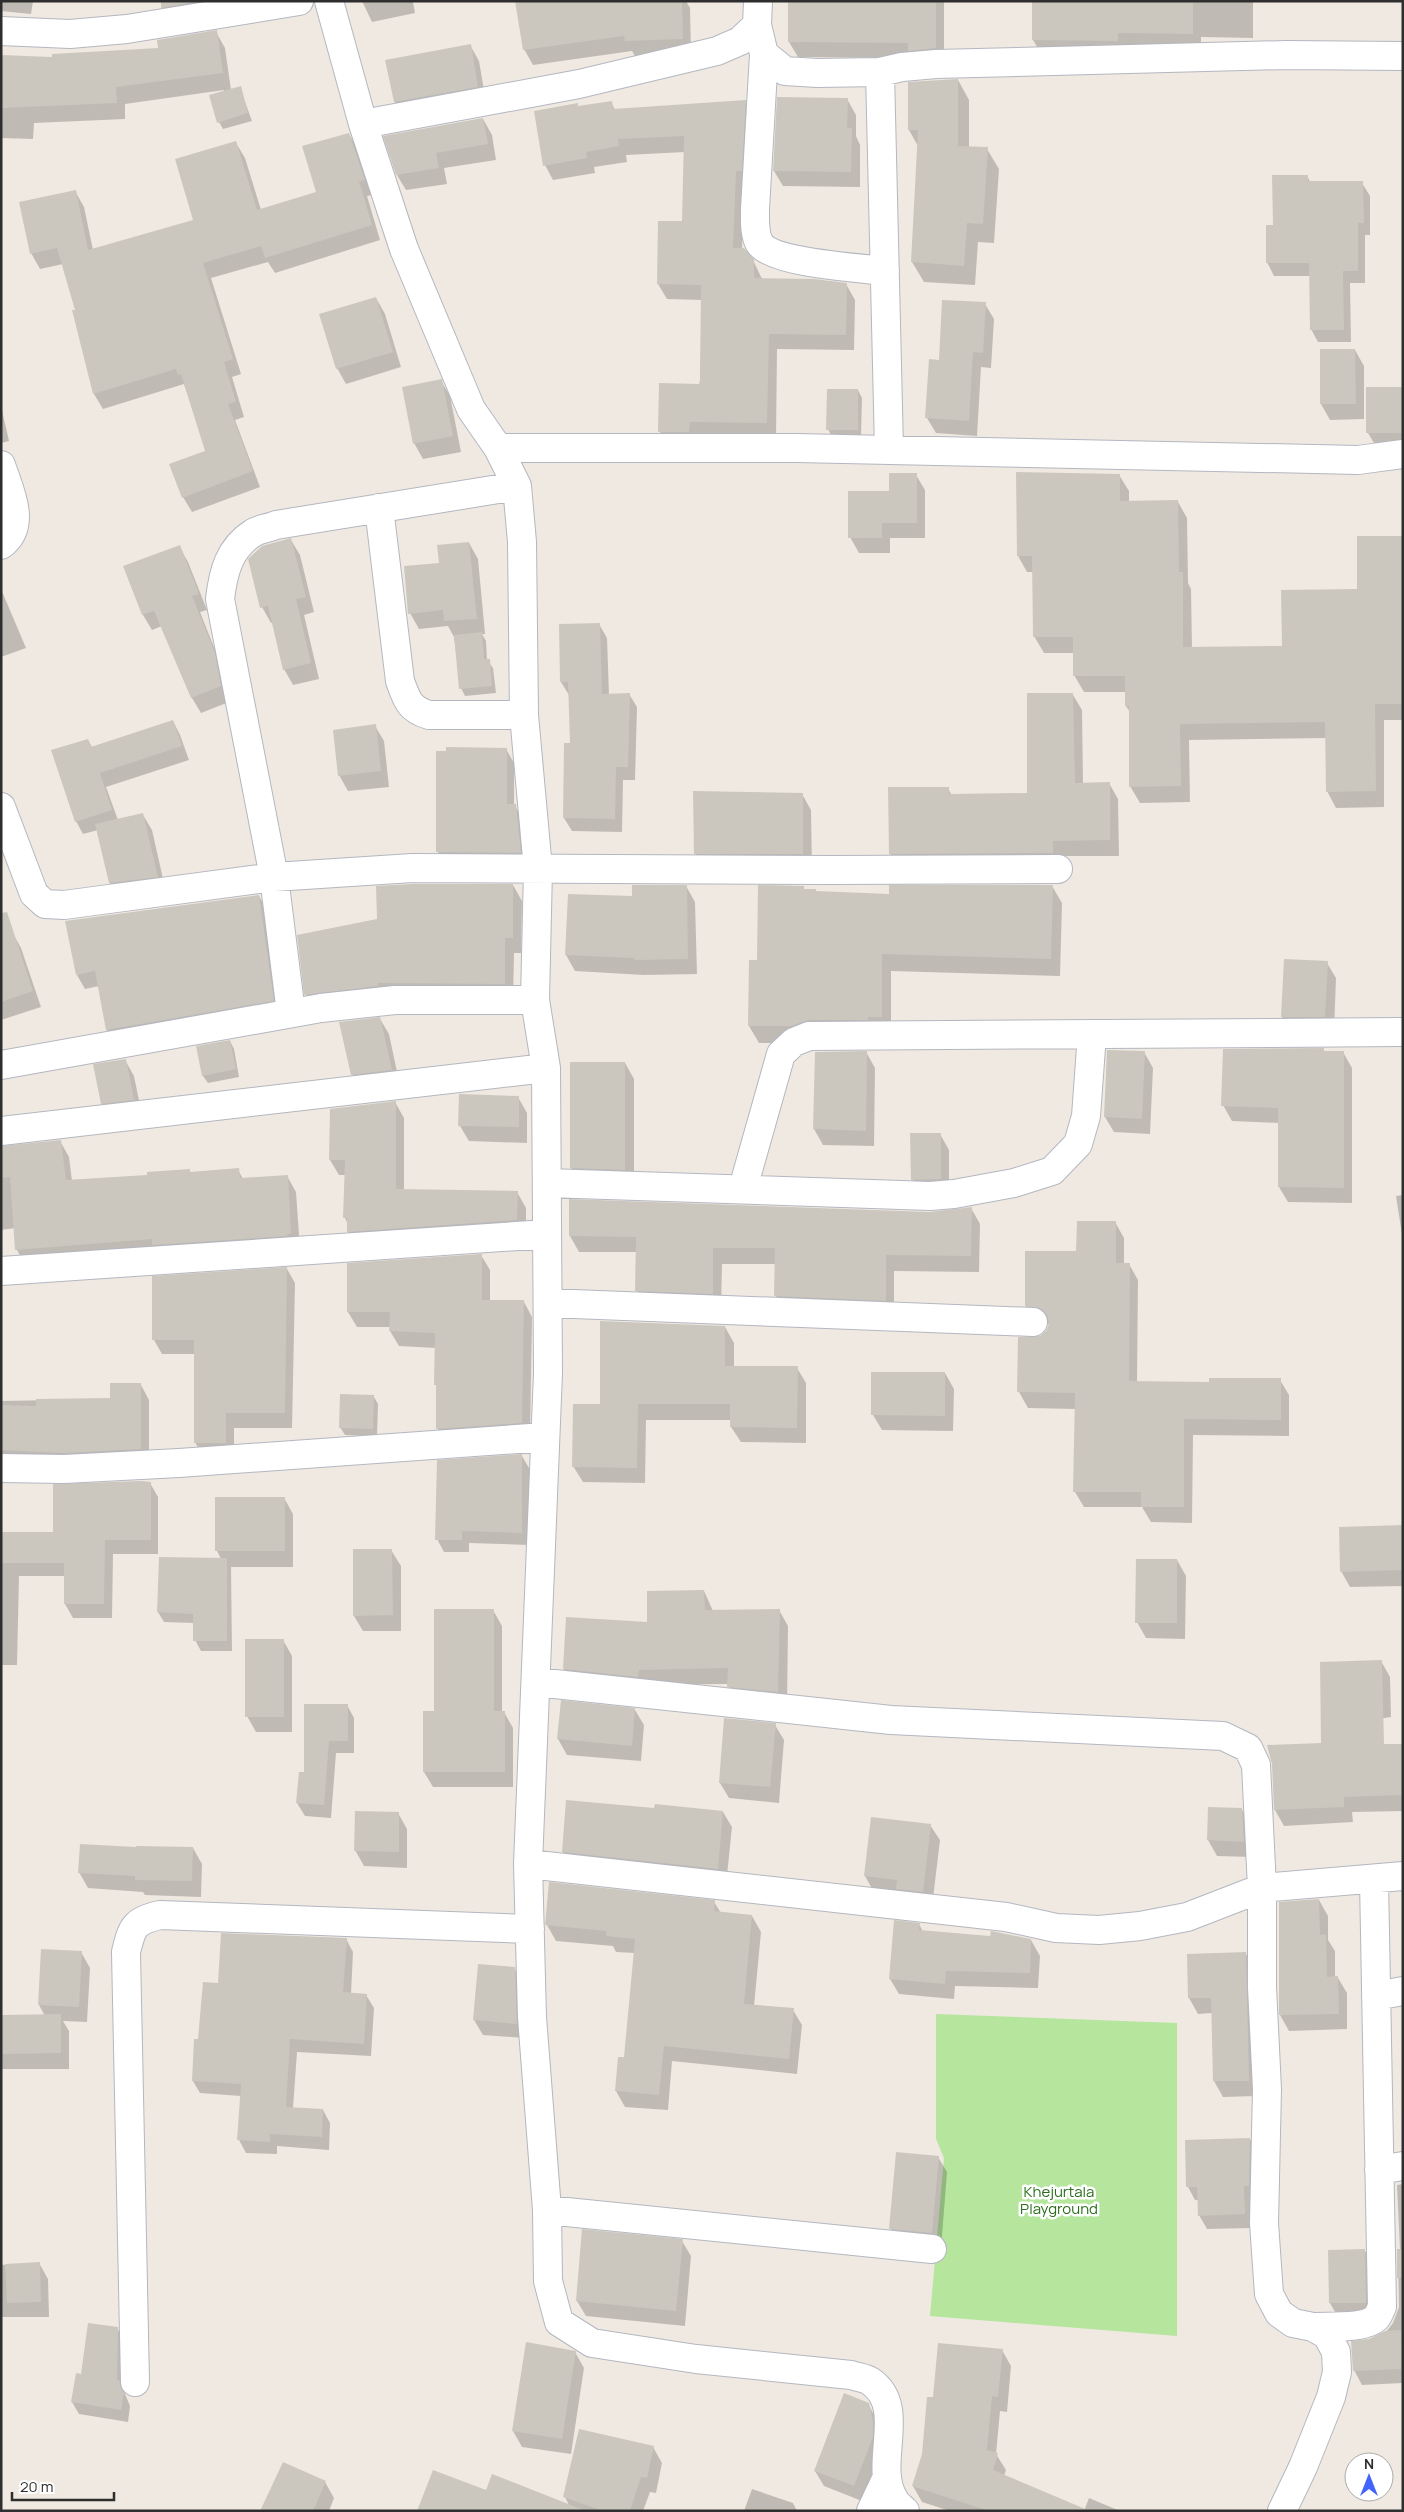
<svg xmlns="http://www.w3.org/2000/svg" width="1404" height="2512" font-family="Manrope,sans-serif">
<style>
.green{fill:#b6e59e}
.shadow{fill:#0003}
.building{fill:#cbc7bf}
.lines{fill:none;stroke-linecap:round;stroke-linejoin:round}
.minor-casing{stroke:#b4b7c1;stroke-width:30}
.minor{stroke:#fff;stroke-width:28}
.labels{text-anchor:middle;stroke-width:5;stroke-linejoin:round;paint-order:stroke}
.park-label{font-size:15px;fill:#2c6e1b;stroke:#fff}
</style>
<rect width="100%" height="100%" fill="#efe9e1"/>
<!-- green -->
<path class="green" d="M936,2014L1177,2023V2336L930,2316L944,2158L936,2139Z"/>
<!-- shadow -->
<path class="shadow" d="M1,1H33L31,14L1,11Z
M163,1H258L171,23L162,7Z
M362,1H419L413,2L415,13L372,22Z
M516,1H686L690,8L691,54L635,56L632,51L533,65L524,49Z
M790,1H944V63L914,58L798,57L789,42Z
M1034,1H1253V38L1201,37V49L1042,55L1033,40Z
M216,32L225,48L231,90L240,88L252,121L223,129L219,122L224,90L125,104V119L34,123L33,139L1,138V56L54,58L160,49Z
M470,45L479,61L486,102L404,118L395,102L387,61Z
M958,80L969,100V147L987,149L999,169L994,243L978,242L975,285L924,282L912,262L918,146L909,130Z
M847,99L856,115V136L860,145V187L783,186L774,171Z
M745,101L754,116L744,186L742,249L753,260L762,279L846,284L855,300L854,350L777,349L776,438L669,447L660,432L661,385H700L702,300L667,299L658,284L683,223L685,152L626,155L627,162L594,167L595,173L553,180L545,165L577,105L579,107L611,102L615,110Z
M483,119L492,135L496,160L444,168L447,184L406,190L397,175Z
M349,134L358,150L373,195L367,196L380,240L275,273L268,262L211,278L241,374L232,377L244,417L235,420L260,487L192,512L183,497L207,452L184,384L103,409L94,394L76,310L63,264L40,269L31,253L75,191L84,207L93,250L194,221L236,143L245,158L261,210L317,193Z
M1307,176L1311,183H1362L1370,196V235H1365V283H1350L1351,342H1318L1311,329L1310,276H1274L1267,262L1274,226Z
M376,298L385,314L401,367L346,384L337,368Z
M985,304L994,319L991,368L981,367L977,436L936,433L927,418Z
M1355,350L1364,366V419L1330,420L1321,404Z
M441,381L450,396L461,452L423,459L414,443Z
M1403,389V448H1377L1368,433Z
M858,390L862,398L861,437H832L828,429Z
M1,406L9,441L1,443Z
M916,475L925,490V538H890V553H859L850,537L890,493Z
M1119,475L1129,491V502H1178L1187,518L1188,583L1191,589L1192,648L1283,647L1359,590L1403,537V720H1384V807L1336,808L1327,791V738L1189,740L1190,802L1140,803L1130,786V712L1126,706V692H1084L1074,675V653H1044L1034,636V572H1027L1018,556Z
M291,540L300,555L314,612L304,615L319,679L293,685L284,669L273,622L271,623L262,607Z
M469,543L478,559L485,634H482L486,641L487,660L493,668L496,693L465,696L461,688L454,637L448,626L419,629L410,613Z
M179,546L188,562L207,610L200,612L223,670L229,702L201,713L192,698L162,626L152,630L143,615L125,567Z
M1,589L26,648L1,657Z
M599,624L607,638L609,695L629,694L637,707L635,780H623L622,832L572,831L564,818L571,744L569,695L561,682Z
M1073,695L1082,710L1083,784L1109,783L1118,799L1119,856H1062L899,869L890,854L948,788L952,796L1029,795Z
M173,721L180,735L189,760L106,787L118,820L143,815L152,830L166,892L119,899L110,883L98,830L83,834L76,821L88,740L92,747Z
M375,726L384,741L389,787L348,791L339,775Z
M506,749L514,763V805L524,820L528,867H446L438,852V752Z
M802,794L811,810L812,870L704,869L695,853Z
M513,885L522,901L521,953H514L513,1000L315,1010L306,995L378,920Z
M686,886L695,902L697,974L644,975L575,971L566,955L634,897Z
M1052,886L1062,903L1060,976L891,971V1035L802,1043H759L749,1026L758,961L803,887L805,890L817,892L890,895Z
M259,896L267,910L281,1015L116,1044L107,1030L99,986L85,989L77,975Z
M12,932L21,948L41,1007L1,1020V936Z
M1327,963L1336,978L1334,1032L1291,1033L1282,1017Z
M380,1019L389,1034L400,1086L361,1090L352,1074Z
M230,1041L234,1049L239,1077L208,1083L203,1076L198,1047Z
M866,1052L875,1068L874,1146L823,1145L814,1129L816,1053Z
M1144,1052L1153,1068L1150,1134L1114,1132L1105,1117Z
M1324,1052H1343L1352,1068V1203L1288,1202L1279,1187V1123L1232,1121L1223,1105Z
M125,1060L134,1076L142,1115L111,1119L102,1103Z
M625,1063L634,1079V1185L580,1184L571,1168Z
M518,1097L527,1113V1143L469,1141L460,1126Z
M395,1102L404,1118V1190L517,1192L526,1208V1236L357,1247L348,1232V1224L345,1218L346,1175H339L330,1160Z
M940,1134L949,1150V1195H921L912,1179Z
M60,1141L69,1157L72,1181L148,1176L189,1170L191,1173L238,1170L243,1179L287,1176L296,1192L300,1249L26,1266L17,1250L15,1228L1,1230V1147Z
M1403,1195V1241L1396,1196Z
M971,1208L980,1224L979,1272L894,1271V1316L785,1312L776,1296V1264H722L721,1309L646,1306L637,1290V1252H579L570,1236L930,1213Z
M1115,1222L1124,1238V1264H1129L1138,1280L1137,1382L1210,1383L1280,1380L1289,1395V1436L1193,1435L1192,1523L1151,1522L1142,1507H1084L1075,1492L1076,1409L1028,1408L1019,1392V1338L1040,1337L1047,1331L1050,1324L1035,1322L1026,1306L1077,1252Z
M481,1255L490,1270V1301L524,1302L532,1317L530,1438L446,1444L438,1429L436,1348L399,1346L390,1331V1327H357L348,1312Z
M287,1269L295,1283L292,1428H234V1457H203L195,1442V1354H162L154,1340Z
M725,1327L734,1343V1367L797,1368L806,1383V1443L741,1442L731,1427L732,1420H646L645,1483L583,1482L573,1466L601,1406Z
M945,1373L954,1389L953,1431L882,1430L873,1415Z
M141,1385L149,1400V1464L1,1469V1401L111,1399Z
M374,1397L378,1404L377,1436L345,1435L340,1427Z
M522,1456L529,1468V1545L469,1543V1552H444L437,1539Z
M150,1483L158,1497V1554H113L112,1618H73L65,1604V1576H19L17,1665H1V1533H54Z
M217,1498H284L293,1514V1567H231L232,1651H201L195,1640V1623L164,1622L158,1612L221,1559L217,1551Z
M1403,1526V1586L1350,1587L1341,1571Z
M391,1550L401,1566V1631H363L354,1616Z
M1177,1560L1186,1576L1185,1639L1146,1638L1137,1622Z
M704,1591L713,1611L779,1610L788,1626L787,1707L737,1702L728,1684L574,1685L564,1669Z
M493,1610L502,1626V1712H504L513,1728V1787H433L424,1772L435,1712Z
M283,1640L292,1656V1732H256L247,1716Z
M1381,1661L1390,1677L1391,1717L1331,1726Z
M347,1705L354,1718V1753H336L331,1818L305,1816L297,1803L305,1774Z
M635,1710L644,1725L641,1761L567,1755L558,1739Z
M775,1725L784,1740L779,1803L729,1798L720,1783Z
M1403,1745V1811L1352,1812L1353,1822L1284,1826L1275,1810L1273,1764Z
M1210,1808L1242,1810L1251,1825L1252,1857L1217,1856L1208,1840Z
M723,1812L732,1827L726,1885L572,1867L563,1852Z
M398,1813L407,1829V1868L364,1866L355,1850Z
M930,1825L940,1840L932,1907L874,1892L865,1876Z
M193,1848L202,1864L201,1897L145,1895L143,1892L88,1888L79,1872L137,1849Z
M1319,1900L1328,1916V1940L1335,1951V1978H1338L1347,1993V2029L1289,2031L1280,2015Z
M714,1902L721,1913L752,1916L761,1932L754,2006L793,2010L802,2025L797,2074L672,2061L668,2110L625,2107L616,2091L626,2059L635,1953L616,1952L613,1946L556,1941L547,1925Z
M919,1924L923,1932L1031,1940L1040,1956L1038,1988L955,1986L954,1999L899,1994L890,1979Z
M346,1939L353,1952L351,1994L366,1995L374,2008L371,2056L297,2052L293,2108L323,2110L330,2123L329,2150L277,2146V2154L246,2153L239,2140L241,2096L200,2093L193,2081L199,2041L219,1985Z
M81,1952L90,1968L87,2022L63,2021L69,2031V2069H1V2016H45L39,2005Z
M1246,1954L1255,1969L1257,2096L1223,2097L1214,2081L1212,2013L1198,2014L1189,1998Z
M514,1968L523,1984L525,2038L483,2035L474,2020Z
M1250,2139L1257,2153L1252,2228L1207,2229L1199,2215V2200H1195L1188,2187Z
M938,2157L947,2172L941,2249L900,2244L891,2229Z
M1403,2184V2383L1362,2385L1354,2370L1369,2340L1386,2332L1393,2323L1399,2307L1398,2250H1400L1397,2185Z
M682,2241L691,2256L685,2326L586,2316L577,2301Z
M1365,2251L1374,2266L1375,2320L1339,2319L1330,2303Z
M39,2263L48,2279L49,2317H1V2265Z
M117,2328L124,2340L123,2389L130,2406L128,2422L79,2414L72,2402L82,2376Z
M1002,2350L1011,2366L1007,2412L1000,2411L996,2454L1006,2470L1004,2476L1079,2511H950L922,2502L913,2486L923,2454L934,2398Z
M575,2352L584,2368L571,2454L522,2447L513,2431Z
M868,2404L877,2420L881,2454L862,2501L824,2486L815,2471Z
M653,2447L662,2463L656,2493L650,2492L643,2511H572L565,2497Z
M325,2482L334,2498L329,2511H262Z
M752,2489L793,2503L797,2511H744Z
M1089,2498L1120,2511H1084Z"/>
<!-- building -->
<path class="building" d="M161,1H200L161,8Z
M515,1H682L683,39L625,41L624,36L523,50Z
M788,1H936V48L908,51V43L788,42Z
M1032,1H1193V34L1118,33V41L1032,40Z
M217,30L223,73L116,87L117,103L1,108V55L52,57V54L158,48L157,40Z
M471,44L478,87L394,102L385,60Z
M958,79V146L988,147L983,224L967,223L964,266L911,262L918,130H908V82Z
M241,86L248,113L217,123L209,95Z
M777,97L848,98L847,128H852L851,172L773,171Z
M746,100L742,171H736L733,248H744L754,259V278L814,279L847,283L846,335L769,334L767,423L690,422L689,432H658L659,383L699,384L700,380L701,285L657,284L658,221H682L684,136L618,139L619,146L586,152L587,158L543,166L534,111L578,103V106L612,101L613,109Z
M483,118L488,144L436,153L439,168L396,175L383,136Z
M349,133L365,180L359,181L372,225L265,258L261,246L203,263L233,359L224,362L236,402L228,404L253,471L182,498L169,464L205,451L181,374L178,375L176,369L93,394L72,310H75L57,248L30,254L19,202L76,190L88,250L193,220L175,159L236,141L257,210L316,192L302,146Z
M1272,175H1308V181H1363L1364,223H1358V271H1343L1344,330H1310L1309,263H1266V225H1273Z
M376,297L393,352L336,369L319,314Z
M942,300L986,302L983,353L973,352L969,421L925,418L929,359L939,360Z
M1320,349H1355L1356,404H1320Z
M442,379L453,436L413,444L402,387Z
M1366,387H1403V433H1366Z
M827,389H858V430H826Z
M1016,472L1120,474V501L1178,500L1179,572H1183V647L1282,646L1281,590L1357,589V536H1403V704H1375L1376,791L1326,792L1325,722L1180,724L1181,786L1129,787V706H1125V676H1073V637H1033L1032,556H1017Z
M889,473H917V523H882V538H848V491H889Z
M291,538L306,597L296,599L311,663L283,670L268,606L260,608L248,559L262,546Z
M469,542L477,619L444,621L443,610L408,614L404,566L439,563L437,545Z
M180,545L199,594L192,596L215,653L221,686L191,698L154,611L142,615L123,566Z
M600,623L602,694L630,693L628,767H616L615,819L563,818L564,743H570L568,682H560L559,624Z
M482,632L484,659H490L492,686L459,689L454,635Z
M1027,693H1073L1075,783L1110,782V840L1053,841V853L889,854L888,787H949V794L1027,793Z
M173,720L182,746L100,773L112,810L75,822L51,750L88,739L91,747Z
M376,724L381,771L338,776L333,730Z
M446,747L507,748V804H516L521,853L436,852V751H446Z
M693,791L803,793V854H694Z
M143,813L158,877L109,883L95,824Z
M412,884H513V938H505V984L378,983V986L304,995L297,935L377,919L376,886Z
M632,885H687L688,959L634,960V958L565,955L568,894L632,896Z
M758,885L804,886V889H816V891L889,894V885H1053L1051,959L882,954V1017H868V1020H809L791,1026H748L749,960H757Z
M259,895L274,1001L106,1030L95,971L76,975L65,921Z
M7,912L33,991L1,1002V913Z
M1284,959L1328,961L1325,1017H1281Z
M380,1017L392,1070L351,1075L339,1022Z
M230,1040L236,1069L202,1076L196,1046Z
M1324,1048V1051H1344V1188L1278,1187V1108L1221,1106L1223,1049Z
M1107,1050L1145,1051L1142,1119L1104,1117Z
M867,1051L866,1131L813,1129L815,1052Z
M126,1059L134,1100L101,1104L93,1064Z
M570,1062H625V1170L570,1168Z
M459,1094L519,1096V1127L458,1126Z
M396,1101V1189L518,1191L517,1220L347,1232V1218H343L345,1160H329L330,1109Z
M910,1133H941V1179L911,1180Z
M61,1140L66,1180L147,1175V1172L190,1169V1172L239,1168L240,1178L288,1175L291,1234H287V1236L152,1245V1239L15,1250L10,1177L1,1178V1146Z
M569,1199L929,1212L972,1207L971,1256L886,1255V1301L774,1296L775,1248H713V1294L635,1291L636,1237L569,1236Z
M1077,1221H1116V1263H1130L1129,1381L1209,1382V1378H1281V1420L1184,1419V1507H1141V1492H1073L1075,1393L1017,1392L1018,1337L1040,1336L1046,1331L1049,1323L1047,1315L1042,1309L1025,1306V1251H1076Z
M482,1254V1300H524L522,1423L436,1429V1385H434L435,1333L389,1331L390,1312H347V1263Z
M287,1267L285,1413H226V1443H194V1340H152V1276Z
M600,1321L725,1326V1366H798L797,1428L730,1427V1404H638L637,1468L572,1467L573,1404H600Z
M871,1372H945V1416L871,1415Z
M110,1383H141V1449L64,1453L1,1450V1405L36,1406V1399L110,1398Z
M340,1394L374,1395L373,1429L339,1428Z
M522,1454V1533L462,1531V1540H435L437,1460Z
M141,1481L151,1482V1540H105L104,1604H64V1563H1V1532H53V1484Z
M215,1497H285V1551H215Z
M1403,1525V1570L1340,1572L1339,1527Z
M353,1549H392L393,1615L353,1616Z
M159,1557L227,1558V1641H193V1614L157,1612Z
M1136,1559H1177V1623H1135Z
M704,1590L705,1610L780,1609L778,1692L727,1687L728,1668L639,1670L638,1677L563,1669L566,1617L647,1622V1591Z
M434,1609H494V1711H505V1772H423V1711H434Z
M245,1639H284V1717H245Z
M1382,1660L1384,1744H1403V1795L1344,1797V1807L1274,1810L1272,1764L1267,1745L1321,1743L1320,1662Z
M561,1700L635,1708L632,1746L557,1739Z
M304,1704H348V1741H329L324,1805L296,1803L299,1772H304Z
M724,1718L776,1723L770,1787L719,1783Z
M566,1800L654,1808L655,1804L723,1811L718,1869L562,1852Z
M1208,1807L1242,1808L1244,1842L1207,1840Z
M355,1811L399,1812V1852L354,1851Z
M871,1817L931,1824L923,1892L896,1889L897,1880L864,1876Z
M80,1844L136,1847V1846L193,1847L192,1881L135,1880V1876L78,1873Z
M549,1882L715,1900L714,1911L752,1915L744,2004L794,2008L789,2059L664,2046L659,2095L615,2091L618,2057H624L635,1939L606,1936V1931L545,1925Z
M1319,1899L1320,1935L1326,1934L1327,1977L1338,1976L1339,2014L1279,2015V1902Z
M894,1920L920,1923L919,1930L990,1936L991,1931L1031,1939L1030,1973L946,1971L945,1984L889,1979Z
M221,1933L347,1938L343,1992L367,1994L364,2044L290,2039L286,2107L323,2109L322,2137L270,2134V2142L237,2140L241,2084L192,2081L194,2039H198L203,1982L218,1983Z
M41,1949L82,1951L79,2007L38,2005Z
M1246,1952L1249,2081H1213L1211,1998H1188L1187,1954Z
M478,1964L515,1967L517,2024L473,2020Z
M61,2014V2053L1,2054V2015Z
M1250,2138L1249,2186H1244L1245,2214L1198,2216L1197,2187H1186L1185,2140Z
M896,2152L939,2156L932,2233L889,2229Z
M582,2229L683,2239L676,2311L576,2301Z
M1365,2249L1366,2303H1329L1328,2250Z
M1397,2249H1403V2278H1397Z
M40,2262L41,2302L7,2303L5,2264Z
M88,2323L118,2327L117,2380H119L124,2393L121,2410L71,2402L76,2373L81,2374Z
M1401,2330L1402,2369L1353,2371L1351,2341L1369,2339L1385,2331Z
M526,2342L576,2351L562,2439L512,2431Z
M938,2343L1003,2349L998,2397L992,2396L987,2450L998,2453L993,2470L1090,2511H989L912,2486L922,2454L927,2397H933Z
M844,2393L869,2403L873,2421V2437L854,2486L814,2471Z
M579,2429L654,2446L647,2478L641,2477L630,2511H603L563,2497Z
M283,2462L326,2481L313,2511H260Z
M433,2470L486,2490L492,2474L581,2509V2511H417Z"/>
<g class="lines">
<!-- minor casing -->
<g class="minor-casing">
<path id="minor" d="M329,1L363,124L404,249L471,409L498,448L517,486L522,542L524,715L538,869L535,1000L546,1068L548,1373L528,1864L532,2017L547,2210L548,2281L559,2322L592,2343L696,2359L851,2375C857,2377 865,2378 870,2381C909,2407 872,2464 894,2499C896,2504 901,2507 905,2511
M757,25L764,54L785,71L817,73L880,72L902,67L936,64L1286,55L1403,56
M1,31L70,34L127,29L299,1
M764,54L755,209C755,219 754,235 760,244C774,263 859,268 885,271
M880,72L889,449
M363,124L579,84L717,51L740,41L757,25L758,1
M498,448H796L1358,460L1403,454
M1,465C9,490 28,525 1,545
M379,508L400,681C407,700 409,709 429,715H524
M1,807L34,894L45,904L64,905L274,877L412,868L831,870L1058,869
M291,1013L274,877L220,599C223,573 229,548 253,533C259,529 269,528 276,525L517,486
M1,1065L321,1008L395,1000H535
M1,1131L546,1068
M547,1183L930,1196L954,1194L1014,1183L1052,1171L1078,1144L1086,1116L1092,1034
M743,1188L781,1054L794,1042L809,1036L1403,1032
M1,1271L547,1234
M548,1303L1033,1322
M1,1468L64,1469L179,1463L545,1437
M536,1682L891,1720L1223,1736L1248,1748L1256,1765L1262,1888V1987L1267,2089L1264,2223L1269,2294L1279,2313L1293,2323L1313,2327L1327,2335L1336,2352L1337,2372L1331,2397L1303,2467L1282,2511
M528,1864L1006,1917L1056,1928L1099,1930L1140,1926L1187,1917L1262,1888L1403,1876
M1376,1996L1403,1991
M1379,2170L1403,2166
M547,2210L932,2249
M1313,2327C1329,2326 1365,2329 1376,2318C1379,2315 1380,2310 1382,2307L1374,1880
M135,2382L126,1952C132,1927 134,1921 160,1915L530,1929
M871,2511L887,2477"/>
</g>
<!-- minor -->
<use href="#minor" class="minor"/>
</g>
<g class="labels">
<!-- park labels -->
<g class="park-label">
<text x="1059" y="2197">Khejurtala<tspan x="1059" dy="17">Playground</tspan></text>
</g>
</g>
<!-- border -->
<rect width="1404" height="2512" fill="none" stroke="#2e2e2e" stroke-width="5"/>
<!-- north arrow -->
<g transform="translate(1369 2477)"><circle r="24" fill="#ffffff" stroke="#ababab"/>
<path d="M0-4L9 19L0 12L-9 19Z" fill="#4264fb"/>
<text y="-8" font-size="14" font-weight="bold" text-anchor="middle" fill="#2e2e2e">N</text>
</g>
<!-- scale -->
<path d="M12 2492v8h102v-8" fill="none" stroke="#2e2e2e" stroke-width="2.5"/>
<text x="20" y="2492" font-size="15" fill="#2e2e2e" stroke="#ffffff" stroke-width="4" paint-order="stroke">20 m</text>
</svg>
